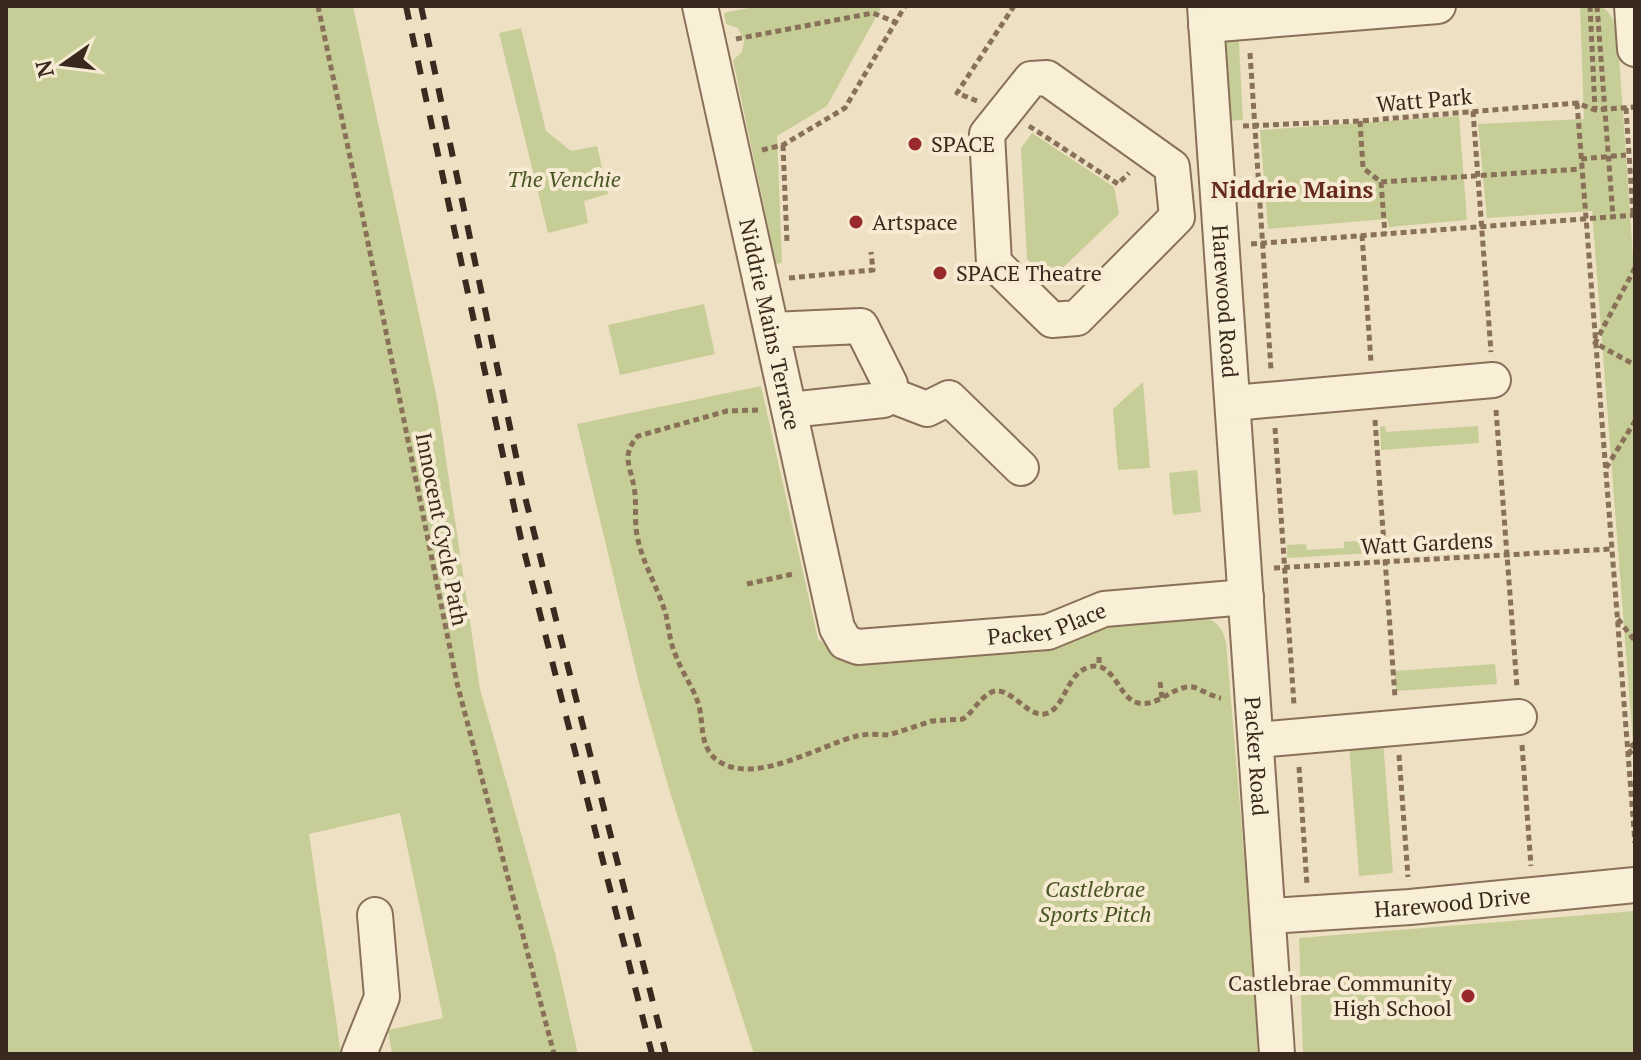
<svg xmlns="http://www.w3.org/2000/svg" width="1641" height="1060" font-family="'PT Serif',serif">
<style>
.green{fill:#c7cd96}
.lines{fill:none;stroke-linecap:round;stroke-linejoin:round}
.minor-casing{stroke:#897159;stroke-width:38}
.path{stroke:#897159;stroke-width:5;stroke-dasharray:6 4;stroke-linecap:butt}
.minor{stroke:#f9eed6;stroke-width:34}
.rail{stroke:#382a1e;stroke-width:6;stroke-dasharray:14 14;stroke-linecap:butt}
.poi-dot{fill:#98292c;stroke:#f6ebd2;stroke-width:3}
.labels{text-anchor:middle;stroke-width:8;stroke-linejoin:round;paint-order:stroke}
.street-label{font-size:22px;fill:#382a1e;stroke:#f6ebd2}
.poi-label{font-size:22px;fill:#382a1e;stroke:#f6ebd2;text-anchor:start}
.park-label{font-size:22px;font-style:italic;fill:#4a5524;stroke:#f6ebd2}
.neighbourhood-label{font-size:24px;font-weight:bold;fill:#652a1d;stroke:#f6ebd2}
</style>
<rect width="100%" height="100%" fill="#eee0c3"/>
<!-- green -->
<path class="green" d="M6,6H353L437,399L480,689L555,953L578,1054H392L388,1030L443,1018L400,813L309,834L341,1054H6Z
M758,6H882L827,106L777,136L782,263L776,264L733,60L742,52L744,40L738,28L726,24L724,13Z
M1580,6C1604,6 1606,5 1617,27L1635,285V770L1592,211L1487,218L1478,124L1584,119Z
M1238,25L1243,120L1225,121L1221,45Z
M521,28L546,131L571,151L597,146L608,194L584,201L588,223L548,233L499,33Z
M1459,116L1467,220L1389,227L1387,219L1268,229L1260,130Z
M1032,133L1114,187L1119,214L1048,282L1027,259L1021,148Z
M704,304L715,354L620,375L608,325Z
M1143,382L1150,468L1118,470L1113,409Z
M761,386L818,639L851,663L1058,645L1095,626L1204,617C1218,622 1222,628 1226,642L1252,947L1258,1054H754L669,789L640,687L577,424Z
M1385,426L1386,432L1478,426L1479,443L1381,450L1380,427Z
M1197,470L1201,512L1173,515L1169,473Z
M1369,540L1370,553L1287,558V545L1306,544L1307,550L1344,548V542Z
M1495,664L1497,684L1396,691L1394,671Z
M1383,740L1393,873L1359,876L1349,743Z
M1635,911V1054H1303L1299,938Z"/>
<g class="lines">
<!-- minor casing -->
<g class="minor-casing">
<g id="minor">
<path id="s1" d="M700,6L837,628L845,642L858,647L1048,632L1104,609L1246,597"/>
<path id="s2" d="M1205,6L1277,1054"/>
<path d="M1632,6L1635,49"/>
<path d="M1206,25L1438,6"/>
<path d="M1047,78L1172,167L1177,217L1077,318L1052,320L994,263L987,134L1031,79Z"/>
<path d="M772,330L861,326L890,384L888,394L883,400L790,410"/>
<path d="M888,394L927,409L949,398L1021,468"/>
<path d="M1233,403L1493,380"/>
<path d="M1257,740L1519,717"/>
<path id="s3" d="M1269,916L1410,907L1635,885"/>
<path d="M359,1054L382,997L375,915"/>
</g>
</g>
<!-- path -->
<path class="path" d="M318,6L363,218L457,683L554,1054
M1590,6L1595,110
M1597,6L1613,217
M736,39L873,13L895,22
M1250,53L1271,370
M977,101L957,93L1014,6
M1577,103L1635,843
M1626,108L1633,215
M1473,111L1491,352
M1360,121L1363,168L1381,182L1581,169
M1029,126L1118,184L1129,173
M1243,126L1360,121L1577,103L1595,110L1635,107
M783,145L787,243
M762,150L783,145L845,108L905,6
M1581,159L1626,155
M1381,182L1385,234
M1362,235L1371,362
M1251,244L1635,215
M1635,268L1595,343L1635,365
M789,278L873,270L871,252
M758,410L727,411L638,436C621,455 630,465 634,487C637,502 634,519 637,535C642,563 658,587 666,615C669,629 670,643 676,656C682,673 694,688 699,706C704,726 699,747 718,761C755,786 820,745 857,736L869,734L889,735L932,721L963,719C973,712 979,699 990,693C1008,682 1026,717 1044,714C1066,710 1064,675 1089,667C1113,660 1118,695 1135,702C1157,710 1171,685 1193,687C1201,689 1210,696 1221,698
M1496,410L1517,687
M1375,420L1395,697
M1275,428L1294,705
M1606,468L1635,421
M1274,568L1611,549
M747,584L793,574
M1618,619L1635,641
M1099,657V667
M1160,682L1162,698
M1635,743L1628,749L1635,758
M1522,745L1531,866
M1399,755L1408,877
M1299,767L1307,885"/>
<!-- minor -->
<use href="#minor" class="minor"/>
<!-- rail -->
<path class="rail" d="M406,6L521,539L652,1054
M421,6L523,489L666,1054"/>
</g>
<!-- markers -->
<g class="poi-dot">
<circle cx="915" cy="144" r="8"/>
<circle cx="856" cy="222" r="8"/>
<circle cx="940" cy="273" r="8"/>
<circle cx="1468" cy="996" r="8"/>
</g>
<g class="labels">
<!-- street labels -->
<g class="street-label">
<text transform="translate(1424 100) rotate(-5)" y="8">Watt Park</text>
<text dy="8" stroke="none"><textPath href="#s2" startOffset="296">Harewood Road</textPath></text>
<text dy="8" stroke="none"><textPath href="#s1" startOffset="326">Niddrie Mains Terrace</textPath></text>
<text transform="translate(442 529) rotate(79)" y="8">Innocent Cycle Path</text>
<text transform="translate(1427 543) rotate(-3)" y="8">Watt Gardens</text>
<text dy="8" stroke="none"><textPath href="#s1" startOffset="858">Packer Place</textPath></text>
<text dy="8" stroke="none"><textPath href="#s2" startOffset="752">Packer Road</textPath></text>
<text dy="8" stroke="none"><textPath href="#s3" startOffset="184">Harewood Drive</textPath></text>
</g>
<!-- poi labels -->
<g class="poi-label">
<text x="931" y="152">SPACE</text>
<text x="872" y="230">Artspace</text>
<text x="956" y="281">SPACE Theatre</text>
<text x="1452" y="991" text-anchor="end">Castlebrae Community<tspan x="1452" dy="25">High School</tspan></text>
</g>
<!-- park labels -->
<g class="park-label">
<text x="564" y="187">The Venchie</text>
<text x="1095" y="897">Castlebrae<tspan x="1095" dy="25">Sports Pitch</tspan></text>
</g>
<!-- neighbourhood labels -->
<g class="neighbourhood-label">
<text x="1292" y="198">Niddrie Mains</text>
</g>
</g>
<!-- border -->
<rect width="1641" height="1060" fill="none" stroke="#382a1e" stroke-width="16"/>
<!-- north arrow -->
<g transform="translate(64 64) rotate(256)" stroke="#f6ebd2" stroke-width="6" paint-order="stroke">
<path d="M0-6L14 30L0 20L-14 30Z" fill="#382a1e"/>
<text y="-12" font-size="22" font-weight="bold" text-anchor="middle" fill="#382a1e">N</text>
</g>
</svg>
